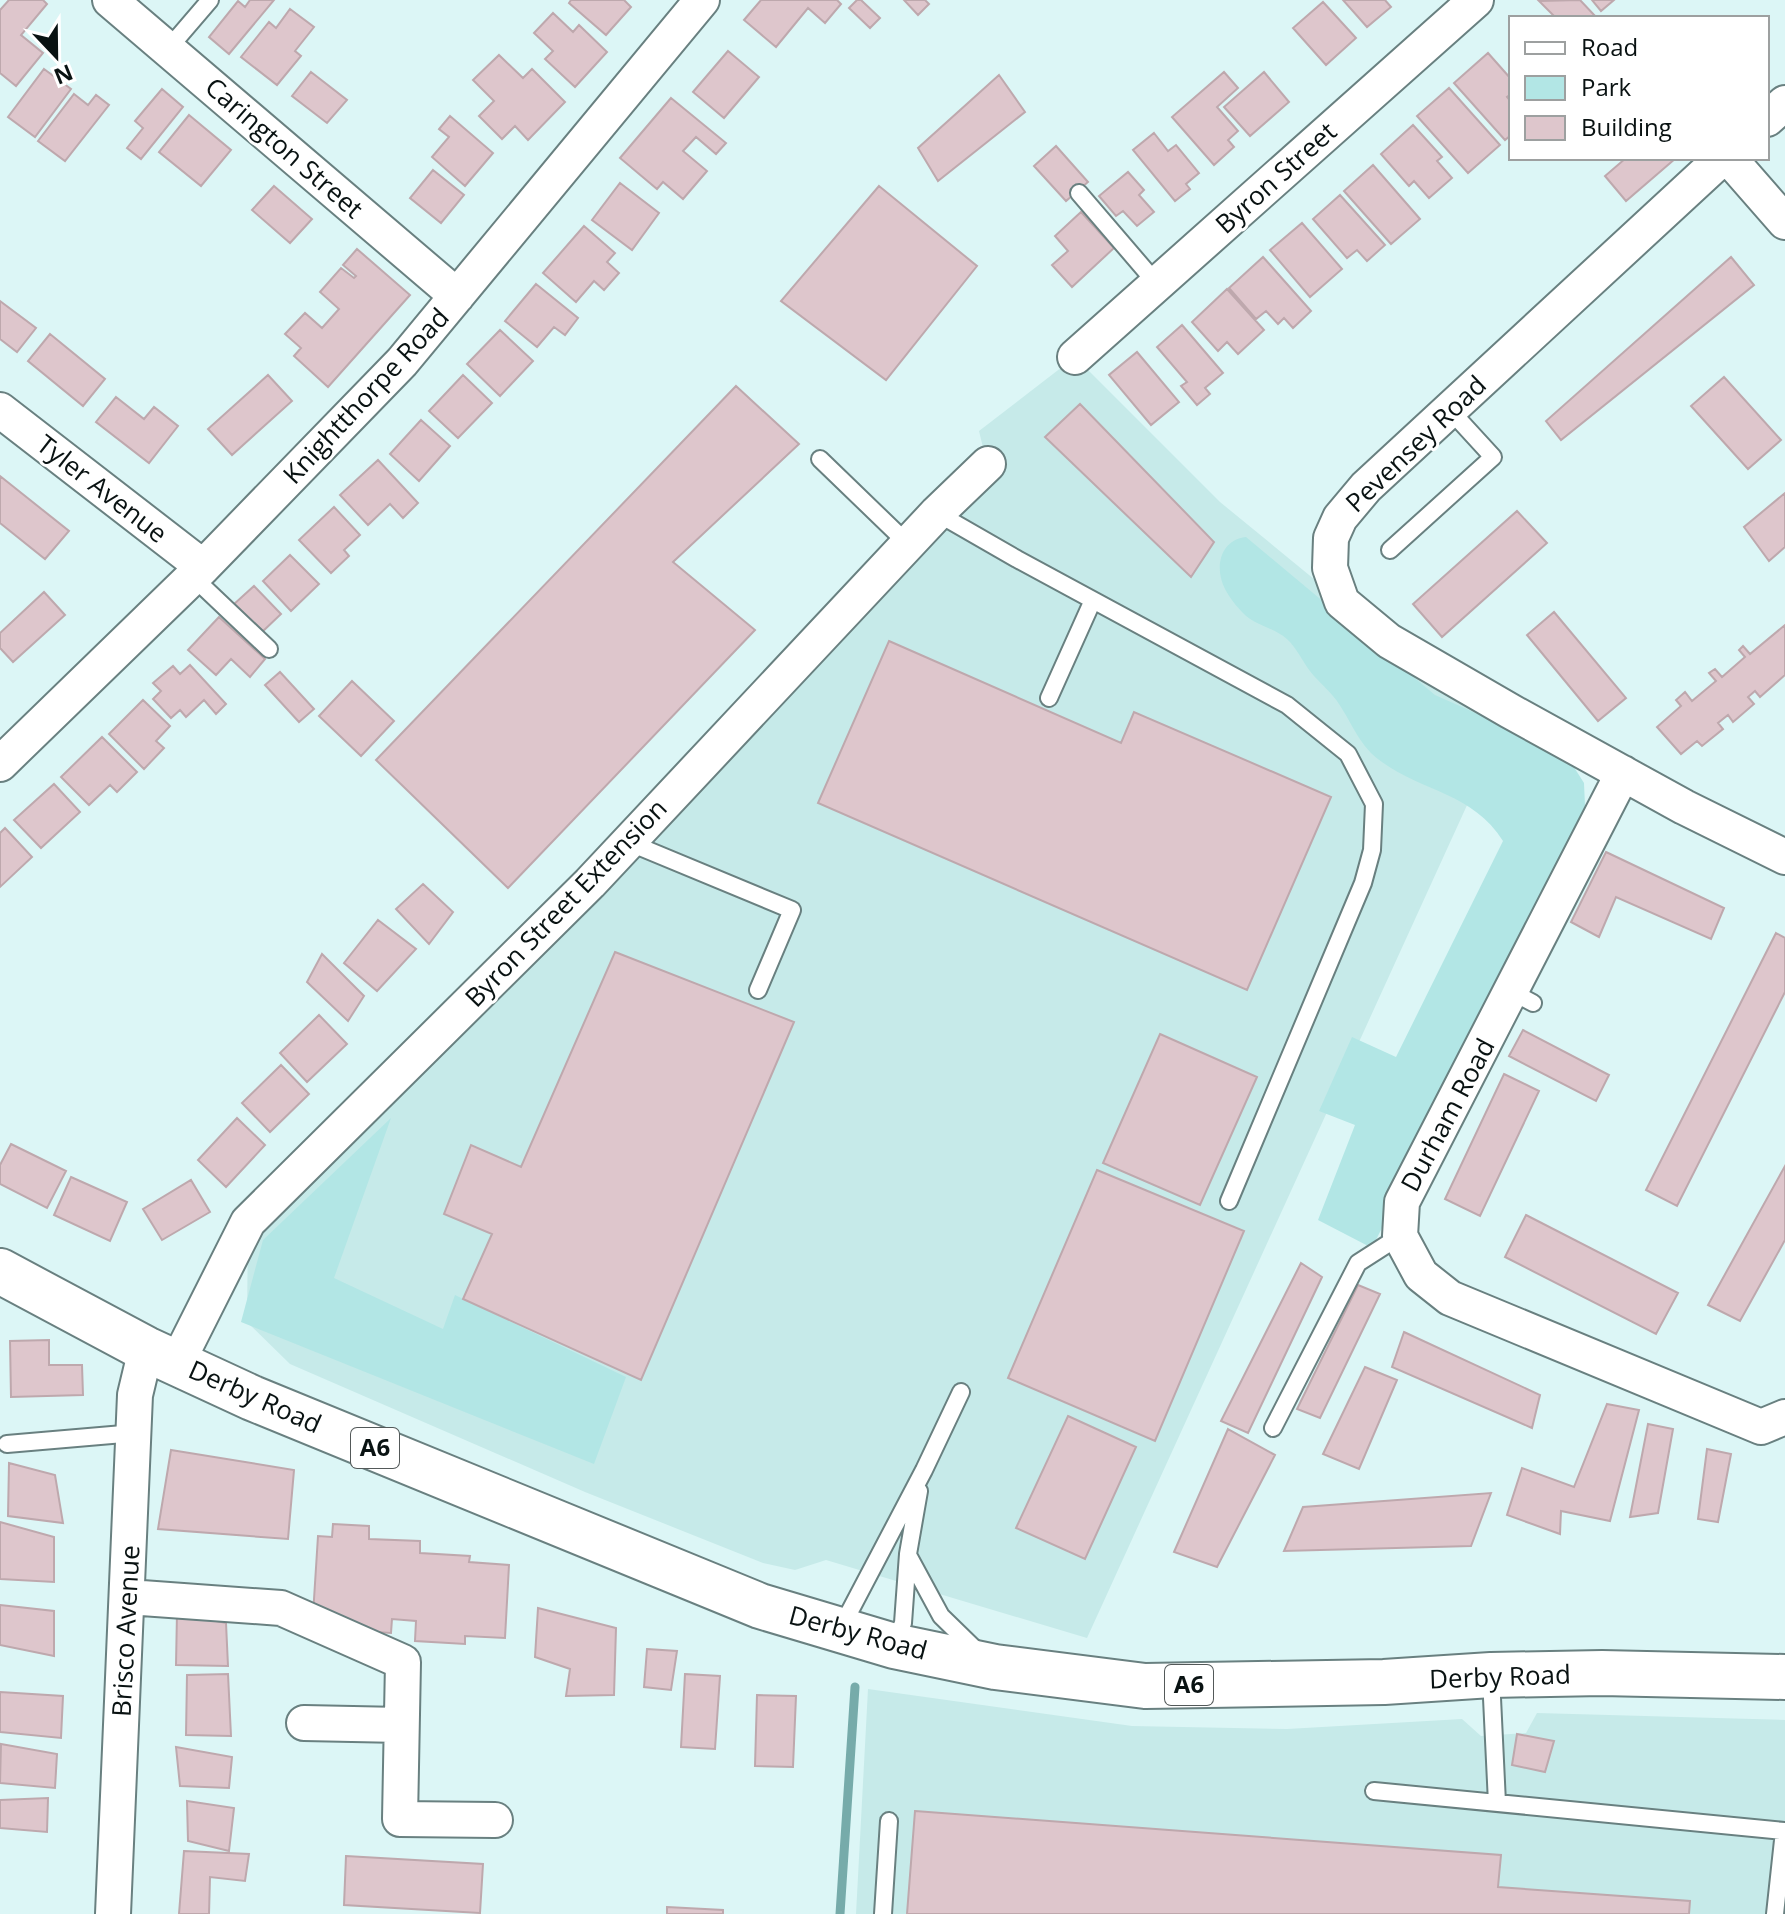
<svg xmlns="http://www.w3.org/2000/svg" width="1785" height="1914" font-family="'Open Sans',sans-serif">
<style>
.built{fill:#c6eae9}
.green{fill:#b2e6e5}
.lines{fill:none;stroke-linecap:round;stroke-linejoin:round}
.stream{stroke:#76abaa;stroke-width:9}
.building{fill:#dec6cc;stroke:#bea8ad;stroke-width:2}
.service-casing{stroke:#698080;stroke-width:20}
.minor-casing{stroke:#698080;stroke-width:38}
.trunk-casing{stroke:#698080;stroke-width:48}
.service{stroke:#fff;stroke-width:16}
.minor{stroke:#fff;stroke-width:34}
.trunk{stroke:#fff;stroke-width:44}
.labels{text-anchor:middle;stroke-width:6;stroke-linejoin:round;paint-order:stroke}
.shield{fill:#fff;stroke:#535959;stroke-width:2}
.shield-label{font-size:24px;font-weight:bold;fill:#091212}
.street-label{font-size:26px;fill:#091212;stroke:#fff}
</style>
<rect width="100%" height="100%" fill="#dcf6f6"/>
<!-- built -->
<path class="built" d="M1075,357L1220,502L1342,602L1510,711L1087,1638L826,1560L795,1570L763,1563L585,1492L290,1364L247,1322L248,1222L987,464L979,431Z
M868,1689L1132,1726L1287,1729L1462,1719L1481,1736L1526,1733L1537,1713L1785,1720V1914H856Z"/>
<!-- green -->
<path class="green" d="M1246,537L1435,695L1565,753L1584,783L1585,806L1574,840L1372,1248L1318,1220L1355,1125L1319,1111L1352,1037L1396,1057L1503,841C1473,793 1423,792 1382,762C1360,747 1353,725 1339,704C1332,693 1323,686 1314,676C1305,666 1299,652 1290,642C1276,627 1256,627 1243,613C1237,607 1229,597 1225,589C1214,568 1220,540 1246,537Z
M391,1118L334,1278L443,1329L455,1295L626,1377L594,1464L241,1322L263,1240Z"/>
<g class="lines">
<!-- stream -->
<path class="stream" d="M840,1914L855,1687"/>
</g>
<!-- building -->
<path class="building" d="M9,0H43L47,4L21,35L43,53L16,86L0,73V10Z
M250,0H274L229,54L209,37L238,1L245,7Z
M571,0H624L631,7L606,35L569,3Z
M761,0H837L841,4L825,23L808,8L776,47L744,20Z
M857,0H861L880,18L870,28L849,8Z
M904,0H925L929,4L918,15Z
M1343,0H1385L1391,7L1367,27Z
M1580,0L1597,18H1556L1539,1Z
M1592,0H1614L1601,11Z
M1323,2L1356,38L1326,65L1293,28Z
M290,9L314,27L295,51L301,56L277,85L241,57L269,22L276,28Z
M553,13L573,32L579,25L607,52L575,87L545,59L553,51L534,33Z
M728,51L759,77L724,118L693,92Z
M1488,53L1511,79V94L1507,97L1511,102V135L1505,140L1454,83Z
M499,55L523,78L532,69L565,102L528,140L515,126L502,139L479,116L494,101L473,80Z
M44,69L71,89L35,137L8,117Z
M311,72L347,100L327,123L292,96Z
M1224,72L1238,88L1217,107L1238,131L1228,140L1234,147L1214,165L1172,117Z
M1264,72L1289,102L1250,136L1224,107Z
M999,75L1025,112L938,181L918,148Z
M1449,88L1500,145L1468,173L1417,116Z
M162,89L183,107L141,159L127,148L143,128L135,121Z
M74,94L88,105L96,95L109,105L65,161L38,141Z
M671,98L726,143L716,154L696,137L683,151L707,171L683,199L663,182L657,189L620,158Z
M189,115L231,150L201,186L159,152Z
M450,116L493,153L465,186L432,157L449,137L439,129Z
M1413,125L1442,157L1437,161L1452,178L1429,198L1414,181L1409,186L1381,154Z
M1154,133L1168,151L1176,145L1199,173L1186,184L1190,189L1175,201L1133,150Z
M1056,146L1088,182L1066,201L1034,166Z
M1626,158H1676L1626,201L1605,176Z
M1373,165L1420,219L1391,244L1344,191Z
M433,170L464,195L441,223L410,198Z
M1128,172L1144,190L1139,195L1154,212L1137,226L1123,211L1116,216L1099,196Z
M620,183L659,213L632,250L592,220Z
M274,186L312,219L290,243L252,210Z
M879,186L977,266L886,380L781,301Z
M1340,195L1385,245L1367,261L1357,250L1347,258L1313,219Z
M1081,212L1114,248L1072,287L1052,265L1068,251L1055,236Z
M1302,223L1342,269L1310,297L1270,250Z
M584,226L615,253L607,262L619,273L604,290L594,281L576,302L543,273Z
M357,249L410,295L328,387L294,356L301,348L285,334L305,313L322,328L339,309L320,292L341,268L354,278L356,276L343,265Z
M1263,257L1311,311L1293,328L1284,318L1278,324L1266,311L1256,319L1229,288Z
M1731,257L1754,285L1561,440L1546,421Z
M536,284L578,318L565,335L554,327L537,347L505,321Z
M1227,289L1264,330L1238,354L1227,342L1218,351L1192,322Z
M0,301L36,328L17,352L0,339Z
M1182,325L1223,373L1205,388L1210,394L1197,405L1181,386L1187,382L1157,347Z
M500,330L533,361L500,396L467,364Z
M50,334L105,379L83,406L28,361Z
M1137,352L1179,402L1151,425L1109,375Z
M268,375L292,401L232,455L208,429Z
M463,375L492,403L458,438L429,411Z
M1724,377L1781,440L1748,469L1691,406Z
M736,386L799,444L673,562L755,630L508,888L376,760Z
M116,397L144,419L154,407L178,426L149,463L96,422Z
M1080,404L1214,542L1191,577L1045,437Z
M421,420L450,446L419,481L390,454Z
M378,460L418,503L403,518L390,504L368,525L340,495Z
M0,476L69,531L45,559L0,523Z
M1785,493V547L1769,561L1744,527Z
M334,507L360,535L344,550L349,556L331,573L299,540Z
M1517,511L1547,543L1442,637L1413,604Z
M290,555L319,584L291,611L263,581Z
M254,586L281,614L261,633L233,605Z
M44,592L65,615L13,662L0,648V633Z
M1554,612L1626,698L1598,721L1527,635Z
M219,617L265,659L250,677L231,659L216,675L188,650Z
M1785,625V675L1760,697L1755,691L1748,697L1754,704L1733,722L1728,715L1718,723L1723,729L1702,746L1697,741L1681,754L1657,727L1681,706L1676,700L1685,692L1692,701L1716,681L1709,673L1715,669L1722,677L1745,657L1739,650L1743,646L1750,654Z
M889,641L1121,743L1134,712L1331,797L1247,990L818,803Z
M190,665L226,704L216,714L204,700L186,717L180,710L171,718L153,699L161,691L153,683L173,666L180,674Z
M280,672L314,709L299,722L265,685Z
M352,681L394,721L361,756L319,716Z
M143,700L170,726L156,741L164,748L144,769L109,734Z
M102,737L137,772L117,792L110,785L89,805L61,777Z
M54,784L80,812L41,848L14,820Z
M5,828L32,857L0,887V833Z
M1606,852L1724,908L1711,939L1616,897L1599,937L1571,922Z
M423,884L453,912L429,944L396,909Z
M378,920L416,949L377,991L344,963Z
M1776,933L1785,938V992L1677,1206L1646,1190Z
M615,952L794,1022L641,1380L463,1299L492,1234L444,1214L471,1145L521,1167Z
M322,954L364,996L348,1021L307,982Z
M319,1015L347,1044L307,1082L280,1053Z
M1523,1030L1609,1075L1596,1101L1509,1056Z
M1160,1034L1257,1077L1200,1205L1103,1163Z
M281,1065L309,1094L270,1132L242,1103Z
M1504,1074L1539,1091L1480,1216L1445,1199Z
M237,1118L265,1145L226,1187L198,1160Z
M11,1144L66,1171L47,1208L0,1184V1165Z
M1785,1166V1240L1740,1321L1708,1305Z
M1097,1170L1244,1231L1155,1441L1008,1378Z
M71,1177L127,1202L110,1241L54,1215Z
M191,1180L210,1212L162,1240L143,1209Z
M1526,1215L1678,1293L1656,1334L1505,1257Z
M1301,1263L1322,1277L1248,1433L1221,1421Z
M1358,1285L1380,1294L1320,1418L1297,1409Z
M1404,1332L1540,1395L1532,1428L1392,1367Z
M49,1340V1365H82L83,1395L11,1397L10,1341Z
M1365,1367L1397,1380L1359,1469L1323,1454Z
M1607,1404L1639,1410L1610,1521L1561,1511L1560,1534L1507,1515L1522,1468L1574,1487Z
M1068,1416L1136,1447L1085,1559L1016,1528Z
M1648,1424L1673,1429L1658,1513L1630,1517Z
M1228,1429L1275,1455L1217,1567L1174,1552Z
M1707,1449L1731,1454L1718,1522L1698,1519Z
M171,1450L294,1470L288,1539L158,1529Z
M9,1463L55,1475L63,1523L8,1516Z
M1491,1493L1471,1546L1284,1551L1303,1507Z
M0,1522L54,1537V1582L0,1579Z
M333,1524L369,1526V1539L420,1541V1553L470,1556L469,1562L509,1565L505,1638L465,1636V1644L415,1641L416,1621L392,1619L391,1633L343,1630V1617L313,1615L318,1536L332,1537Z
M0,1605L54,1611V1656L0,1645Z
M538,1608L616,1628L614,1695L566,1696L570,1669L535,1657Z
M177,1613L226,1623L228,1666L176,1665Z
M647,1649L677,1651L671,1690L644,1687Z
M228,1674L231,1736L186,1735L187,1675Z
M685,1674L720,1676L715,1749L681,1747Z
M0,1692L63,1696L61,1738L0,1732Z
M757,1695L796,1696L793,1767L755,1766Z
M1517,1734L1554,1741L1545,1772L1512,1765Z
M1,1744L57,1754L55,1788L0,1783Z
M176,1747L232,1757L229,1788L180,1786Z
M48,1798L47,1832L0,1828V1800Z
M187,1801L234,1808L229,1851L188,1841Z
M915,1811L1501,1855L1498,1887L1690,1901L1689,1914H907Z
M184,1851L249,1854L245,1881L210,1877L209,1914H179Z
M346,1856L483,1864L480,1913L344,1905Z
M667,1907L723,1910V1914H667Z"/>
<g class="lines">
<!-- service casing -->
<g class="service-casing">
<path id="service" d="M168,49L210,0
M1079,193L1157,284
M820,459L908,544
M937,513L1017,559L1287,705L1348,754L1374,804L1372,850L1363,883L1229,1201
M1390,550L1493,457L1449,409
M193,577L269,649
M1049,698L1093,600
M628,842L792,910L758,990
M1512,992L1533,1003
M1273,1428L1358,1263L1400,1236
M7,1444L135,1433
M908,1555L941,1616L978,1652
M841,1628L924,1470L961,1392
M894,1645L903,1623L908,1554L919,1491
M1491,1677L1497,1803
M1374,1791L1784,1831L1775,1914
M883,1914L889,1821"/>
</g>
<!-- minor casing -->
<g class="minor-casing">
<path id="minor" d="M110,0L457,296
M1767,119L1785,103
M1722,158L1366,487L1340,518L1331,538L1330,568L1342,602L1389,641L1510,711L1684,807L1785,857
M1729,158L1785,222
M1075,357L1476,0
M0,410L203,567
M0,764L203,567L402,362L702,0
M1623,773L1402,1202L1400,1236L1421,1275L1450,1298L1761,1427L1785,1417
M177,1363L248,1222L590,883L937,513L988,464
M128,1597L281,1608L403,1662L400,1819L495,1820
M304,1723L401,1725
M113,1914L135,1395L146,1349"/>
</g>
<!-- trunk casing -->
<g class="trunk-casing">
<path id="trunk" d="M0,1271L146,1349L252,1398L760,1606L894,1646L995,1667L1145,1686L1384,1682L1491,1675L1602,1673L1785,1677"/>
</g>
<!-- service -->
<use href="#service" class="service"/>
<!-- minor -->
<use href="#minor" class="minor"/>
<!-- trunk -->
<use href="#trunk" class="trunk"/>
</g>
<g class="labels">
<!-- shield labels -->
<g class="shield">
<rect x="351" y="1428" width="48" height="40" rx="6"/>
<rect x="1165" y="1665" width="48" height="40" rx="6"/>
</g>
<g class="shield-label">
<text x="375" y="1456">A6</text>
<text x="1189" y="1693">A6</text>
</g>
<!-- street labels -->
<g class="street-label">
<text transform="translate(284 148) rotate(41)" y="9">Carington Street</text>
<text transform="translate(1276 178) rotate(-42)" y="9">Byron Street</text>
<text transform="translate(366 396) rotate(-47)" y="9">Knightthorpe Road</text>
<text transform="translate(1416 444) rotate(-44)" y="9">Pevensey Road</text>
<text transform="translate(102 489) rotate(38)" y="9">Tyler Avenue</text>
<text transform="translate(566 903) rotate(-46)" y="9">Byron Street Extension</text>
<text transform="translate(1448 1115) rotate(-62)" y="9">Durham Road</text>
<text transform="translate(255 1397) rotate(24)" y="9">Derby Road</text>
<text transform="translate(126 1631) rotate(-87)" y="9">Brisco Avenue</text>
<text transform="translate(858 1633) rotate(15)" y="9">Derby Road</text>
<text transform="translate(1500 1677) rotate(-2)" y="9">Derby Road</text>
</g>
</g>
<!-- legend -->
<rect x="1509" y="16" width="260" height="144" fill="#ffffff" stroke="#9da0a0" stroke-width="2"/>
<rect x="1525" y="42" width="40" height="12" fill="#ffffff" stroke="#9da0a0" stroke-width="2"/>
<text x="1581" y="56" font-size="24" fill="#091212">Road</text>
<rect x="1525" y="76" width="40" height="24" fill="#b2e6e5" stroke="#9da0a0" stroke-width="2"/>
<text x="1581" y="96" font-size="24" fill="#091212">Park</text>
<rect x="1525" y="116" width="40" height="24" fill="#dec6cc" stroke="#9da0a0" stroke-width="2"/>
<text x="1581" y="136" font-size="24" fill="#091212">Building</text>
<!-- north arrow -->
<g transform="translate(56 56) rotate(158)" stroke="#ffffff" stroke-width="6" paint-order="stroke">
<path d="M0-6L14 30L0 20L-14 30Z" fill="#091212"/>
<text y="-12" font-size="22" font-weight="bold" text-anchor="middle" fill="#091212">N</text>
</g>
</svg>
